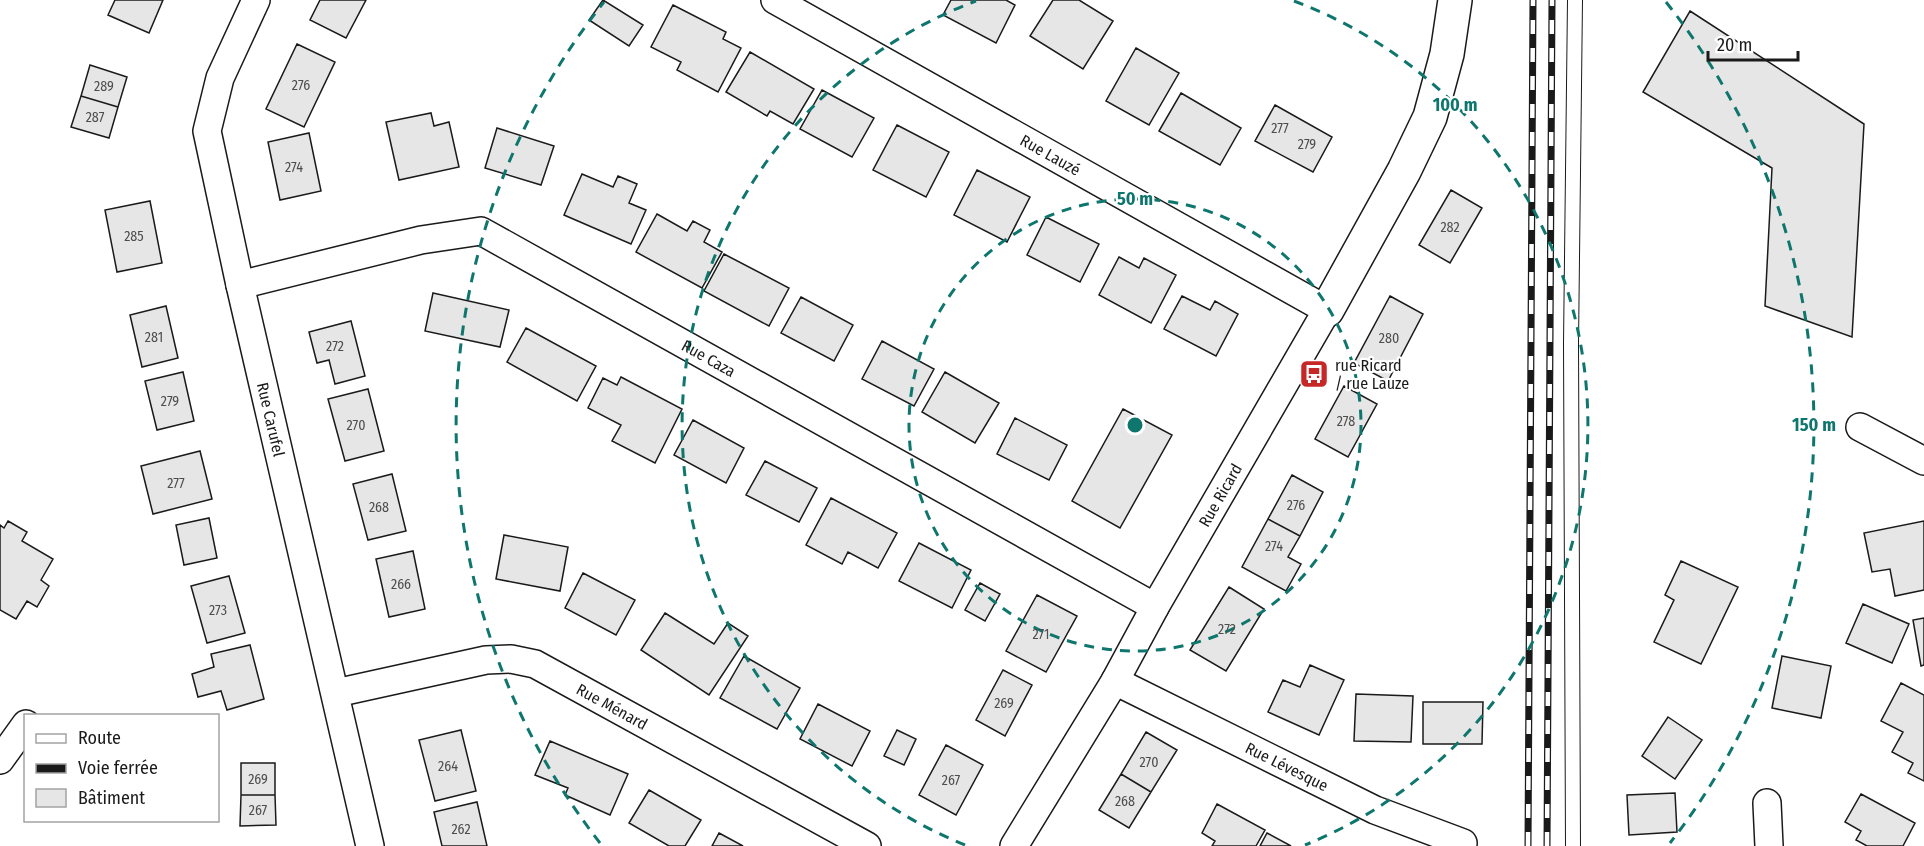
<svg xmlns="http://www.w3.org/2000/svg" width="1924" height="846" font-family="'Fira Sans Condensed',sans-serif">
<style>
.building{fill:#e6e6e6;stroke:#1a1a1a;stroke-width:1.5}
.lines{fill:none;stroke-linecap:round;stroke-linejoin:round}
.service-casing{stroke:#1a1a1a;stroke-width:16}
.minor-casing{stroke:#1a1a1a;stroke-width:30}
.tertiary-casing{stroke:#1a1a1a;stroke-width:36}
.service{stroke:#fff;stroke-width:14}
.minor{stroke:#fff;stroke-width:27}
.tertiary{stroke:#fff;stroke-width:33}
.rail-casing{stroke:#1a1a1a;stroke-width:7}
.rail{stroke:#fff;stroke-width:4.5;stroke-dasharray:14;stroke-linecap:butt}
.ring{fill:none;stroke:#0f766e;stroke-width:3;stroke-dasharray:10 8}
.labels{text-anchor:middle;stroke-width:4.5;stroke-linejoin:round;paint-order:stroke}
.number-label{font-size:14px;fill:#4d4d4d}
.street-label{font-size:16px;fill:#1a1a1a;stroke:#fff}
.poi-label{font-size:16px;fill:#1a1a1a;stroke:#fff;text-anchor:start}
.centre{fill:#0f766e;stroke:#fff;stroke-width:3}
.ring-label{font-size:18px;text-anchor:middle;font-weight:bold;fill:#0f766e;stroke:#fff;stroke-width:4.5;stroke-linejoin:round;paint-order:stroke}
</style>
<rect width="100%" height="100%" fill="#fff"/>
<!-- building -->
<path class="building" d="M115,0H163L149,33L108,15Z
M320,0H366L346,38L310,20Z
M603,0L643,25L629,46L589,20Z
M951,0H1006L1015,5L996,43L943,15Z
M1053,0H1079L1113,21L1083,69L1030,36Z
M673,5L726,32L723,39L741,48L718,92L677,70L681,62L651,47Z
M1690,11L1864,124L1852,337L1765,306L1772,168L1643,92Z
M297,44L335,62L304,127L266,109Z
M1136,48L1179,73L1149,125L1106,101Z
M750,52L814,89L793,124L770,111L767,116L726,92Z
M90,65L127,77L118,107L81,96Z
M822,90L874,118L852,157L800,129Z
M1181,93L1241,128L1220,165L1159,131Z
M81,96L118,107L109,138L71,127Z
M1275,105L1332,137L1313,172L1255,141Z
M431,113L434,126L449,122L459,167L399,180L386,122Z
M897,125L949,152L926,197L873,170Z
M497,128L554,146L541,185L485,168Z
M309,133L321,191L280,200L268,142Z
M977,170L1030,197L1007,242L954,215Z
M582,174L613,187L618,176L637,184L629,203L646,210L631,244L564,215Z
M1451,190L1482,208L1450,263L1419,245Z
M150,201L162,263L117,272L105,210Z
M657,214L687,231L693,221L710,230L704,242L722,252L702,288L636,252Z
M1046,217L1099,244L1080,282L1027,255Z
M724,254L789,288L769,326L704,291Z
M1119,257L1139,268L1144,258L1176,275L1151,323L1099,295Z
M433,293L509,310L500,347L425,331Z
M1182,296L1210,310L1215,301L1238,314L1216,356L1164,329Z
M1390,296L1423,314L1388,381L1354,363Z
M801,297L853,325L834,361L781,333Z
M166,306L178,358L142,367L130,315Z
M351,321L365,376L335,384L329,360L317,363L309,332Z
M526,328L596,366L577,401L507,362Z
M882,341L934,369L914,406L862,379Z
M183,372L194,421L157,430L145,381Z
M945,372L999,403L975,443L922,412Z
M621,377L682,409L655,463L612,441L621,425L588,408L603,378L617,385Z
M1344,386L1377,404L1348,457L1315,439Z
M368,389L384,451L345,461L328,399Z
M1123,409L1172,435L1120,528L1072,501Z
M1015,418L1067,445L1049,480L997,454Z
M693,420L744,448L726,483L674,455Z
M200,451L212,499L153,514L141,466Z
M765,461L817,488L799,522L746,495Z
M392,474L406,531L368,540L353,484Z
M1292,475L1323,492L1300,536L1268,519Z
M831,498L897,533L878,568L848,552L842,564L806,545Z
M209,518L217,558L184,565L176,525Z
M1268,519L1300,536L1288,557L1301,564L1286,591L1242,567Z
M8,521L27,532L22,541L53,559L41,580L49,586L37,607L27,601L16,619L0,610V525L4,528Z
M1924,521V590L1895,596L1890,569L1872,572L1864,533Z
M504,535L568,547L560,591L496,579Z
M919,543L971,570L952,608L899,581Z
M413,551L425,609L389,617L376,559Z
M1681,561L1738,587L1701,664L1654,642L1674,600L1665,595Z
M583,573L635,600L616,635L565,608Z
M229,576L245,633L207,643L191,586Z
M980,583L1000,594L985,621L965,610Z
M1229,587L1264,609L1226,671L1190,650Z
M1037,595L1077,616L1046,672L1006,651Z
M1863,604L1909,624L1892,663L1846,643Z
M665,613L714,644L728,623L748,636L709,695L641,650Z
M1924,618V665L1921,666L1913,620Z
M250,645L264,699L227,710L221,691L198,697L192,674L214,667L211,654Z
M744,656L800,688L777,729L720,698Z
M1782,656L1831,666L1821,718L1772,708Z
M1310,665L1344,680L1319,735L1268,712L1283,680L1300,687Z
M1003,670L1032,685L1005,736L976,720Z
M1901,683L1924,695V781L1908,773L1913,763L1892,752L1903,732L1881,721Z
M1356,694L1413,696L1411,742L1354,741Z
M1423,702H1483L1482,744H1423Z
M818,704L870,731L852,766L800,739Z
M1668,717L1702,740L1675,779L1642,756Z
M461,730L476,791L435,801L419,740Z
M897,730L916,739L904,765L884,756Z
M1146,732L1177,750L1151,792L1121,774Z
M550,741L628,774L610,815L565,795L568,788L535,775Z
M946,745L983,765L956,815L919,795Z
M241,763H275V795H241Z
M1121,774L1151,792L1129,828L1099,810Z
M649,790L701,820L685,846H669L629,823Z
M1675,793L1677,832L1629,835L1627,795Z
M1861,794L1915,823L1903,846H1867L1856,840L1861,831L1845,822Z
M241,795H275L276,825L240,826Z
M477,802L487,846H442L434,812Z
M1217,804L1265,830L1256,846H1212L1215,841L1202,833Z
M719,833L743,846H712Z
M1267,833L1291,846H1260Z"/>
<g class="lines">
<!-- service casing -->
<g class="service-casing">
<path id="service" d="M1573,846L1571,344L1575,0"/>
</g>
<!-- minor casing -->
<g class="minor-casing">
<g id="minor">
<path id="s1" d="M256,0L220,78L207,131L240,285L370,846"/>
<path id="s2" d="M775,0L1327,310L1155,607L1115,681L1014,846"/>
<path id="s3" d="M240,285L421,240L481,231L1155,607"/>
<path d="M1860,427L1924,461"/>
<path id="s4" d="M1115,681L1375,810L1463,843"/>
<path id="s5" d="M336,693L486,660L511,659L535,664L867,846"/>
<path d="M0,760L26,724"/>
<path d="M1767,803L1769,846"/>
</g>
</g>
<!-- tertiary casing -->
<g class="tertiary-casing">
<path id="tertiary" d="M1327,310L1404,171L1430,117L1447,54L1455,0"/>
</g>
<!-- service -->
<use href="#service" class="service"/>
<!-- minor -->
<use href="#minor" class="minor"/>
<!-- tertiary -->
<use href="#tertiary" class="tertiary"/>
<!-- rail casing -->
<g class="rail-casing">
<path id="rail" d="M1528,846L1533,0
M1547,846L1552,0"/>
</g>
<!-- rail -->
<use href="#rail" class="rail"/>
</g>
<!-- distance rings -->
<g class="ring">
<circle cx="1135" cy="425" r="226"/>
<path d="M965 845A453 453 0 0 1 976 1M1294 1A453 453 0 0 1 1305 845"/>
<path d="M600 843A679 679 0 0 1 604 2M1666 2A679 679 0 0 1 1670 843"/>
</g>
<!-- icons -->
<defs>
<g id="bus-square" transform="scale(1.5)"><rect x="-9" y="-9" width="18" height="18" rx="4" fill="#c62828" stroke="#fff"/><path d="M-5-6H5V4H4V6H2V4H-2V6H-4V4H-5ZM-3.5-4V0h7V-4ZM-3.5 1.2v1.5H-2V1.2ZM2 1.2v1.5H3.5V1.2Z" fill="#fff"/></g>
</defs>
<g fill-rule="evenodd">
<use href="#bus-square" x="1314" y="374"/>
</g>
<g class="labels">
<!-- number labels -->
<g class="number-label">
<text x="301" y="90">276</text>
<text x="104" y="91">289</text>
<text x="95" y="122">287</text>
<text x="1280" y="133">277</text>
<text x="1307" y="149">279</text>
<text x="294" y="172">274</text>
<text x="1450" y="232">282</text>
<text x="134" y="241">285</text>
<text x="154" y="342">281</text>
<text x="1389" y="343">280</text>
<text x="335" y="351">272</text>
<text x="170" y="406">279</text>
<text x="1346" y="426">278</text>
<text x="356" y="430">270</text>
<text x="176" y="488">277</text>
<text x="1296" y="510">276</text>
<text x="379" y="512">268</text>
<text x="1274" y="551">274</text>
<text x="401" y="589">266</text>
<text x="218" y="615">273</text>
<text x="1227" y="634">272</text>
<text x="1041" y="639">271</text>
<text x="1004" y="708">269</text>
<text x="1149" y="767">270</text>
<text x="448" y="771">264</text>
<text x="258" y="784">269</text>
<text x="951" y="785">267</text>
<text x="1125" y="806">268</text>
<text x="258" y="815">267</text>
<text x="461" y="834">262</text>
</g>
<!-- street labels -->
<g class="street-label">
<text dy="6" stroke="none"><textPath href="#s2" startOffset="316">Rue Lauzé</textPath></text>
<text dy="6" stroke="none"><textPath href="#s3" startOffset="508">Rue Caza</textPath></text>
<text dy="6" stroke="none"><textPath href="#s1" startOffset="436">Rue Carufel</textPath></text>
<text transform="translate(1220 495) rotate(-60)" y="6">Rue Ricard</text>
<text dy="6" stroke="none"><textPath href="#s5" startOffset="291">Rue Ménard</textPath></text>
<text dy="6" stroke="none"><textPath href="#s4" startOffset="192">Rue Lévesque</textPath></text>
</g>
<!-- poi labels -->
<g class="poi-label">
<text x="1335" y="371">rue Ricard<tspan x="1335" dy="18">/ rue Lauze</tspan></text>
</g>
</g>
<circle cx="1135" cy="425" r="9" class="centre"/>
<g class="ring-label">
<text x="1455" y="111">100 m</text>
<text x="1135" y="205">50 m</text>
<text x="1814" y="431">150 m</text>
</g>
<!-- legend -->
<rect x="24" y="714" width="195" height="108" fill="#ffffff" stroke="#a3a3a3" stroke-width="1.5"/>
<rect x="36" y="734" width="30" height="9" fill="#ffffff" stroke="#a3a3a3" stroke-width="1.5"/>
<text x="78" y="744" font-size="18" fill="#1a1a1a">Route</text>
<rect x="36" y="764" width="30" height="9" fill="#1a1a1a" stroke="#a3a3a3" stroke-width="1.5"/>
<text x="78" y="774" font-size="18" fill="#1a1a1a">Voie ferrée</text>
<rect x="36" y="789" width="30" height="18" fill="#e6e6e6" stroke="#a3a3a3" stroke-width="1.5"/>
<text x="78" y="804" font-size="18" fill="#1a1a1a">Bâtiment</text>
<!-- scale -->
<path d="M1708 51v9h90v-9" fill="none" stroke="#1a1a1a" stroke-width="3"/>
<text x="1717" y="51" font-size="18" fill="#1a1a1a" stroke="#ffffff" stroke-width="4.5" paint-order="stroke">20 m</text>
</svg>
